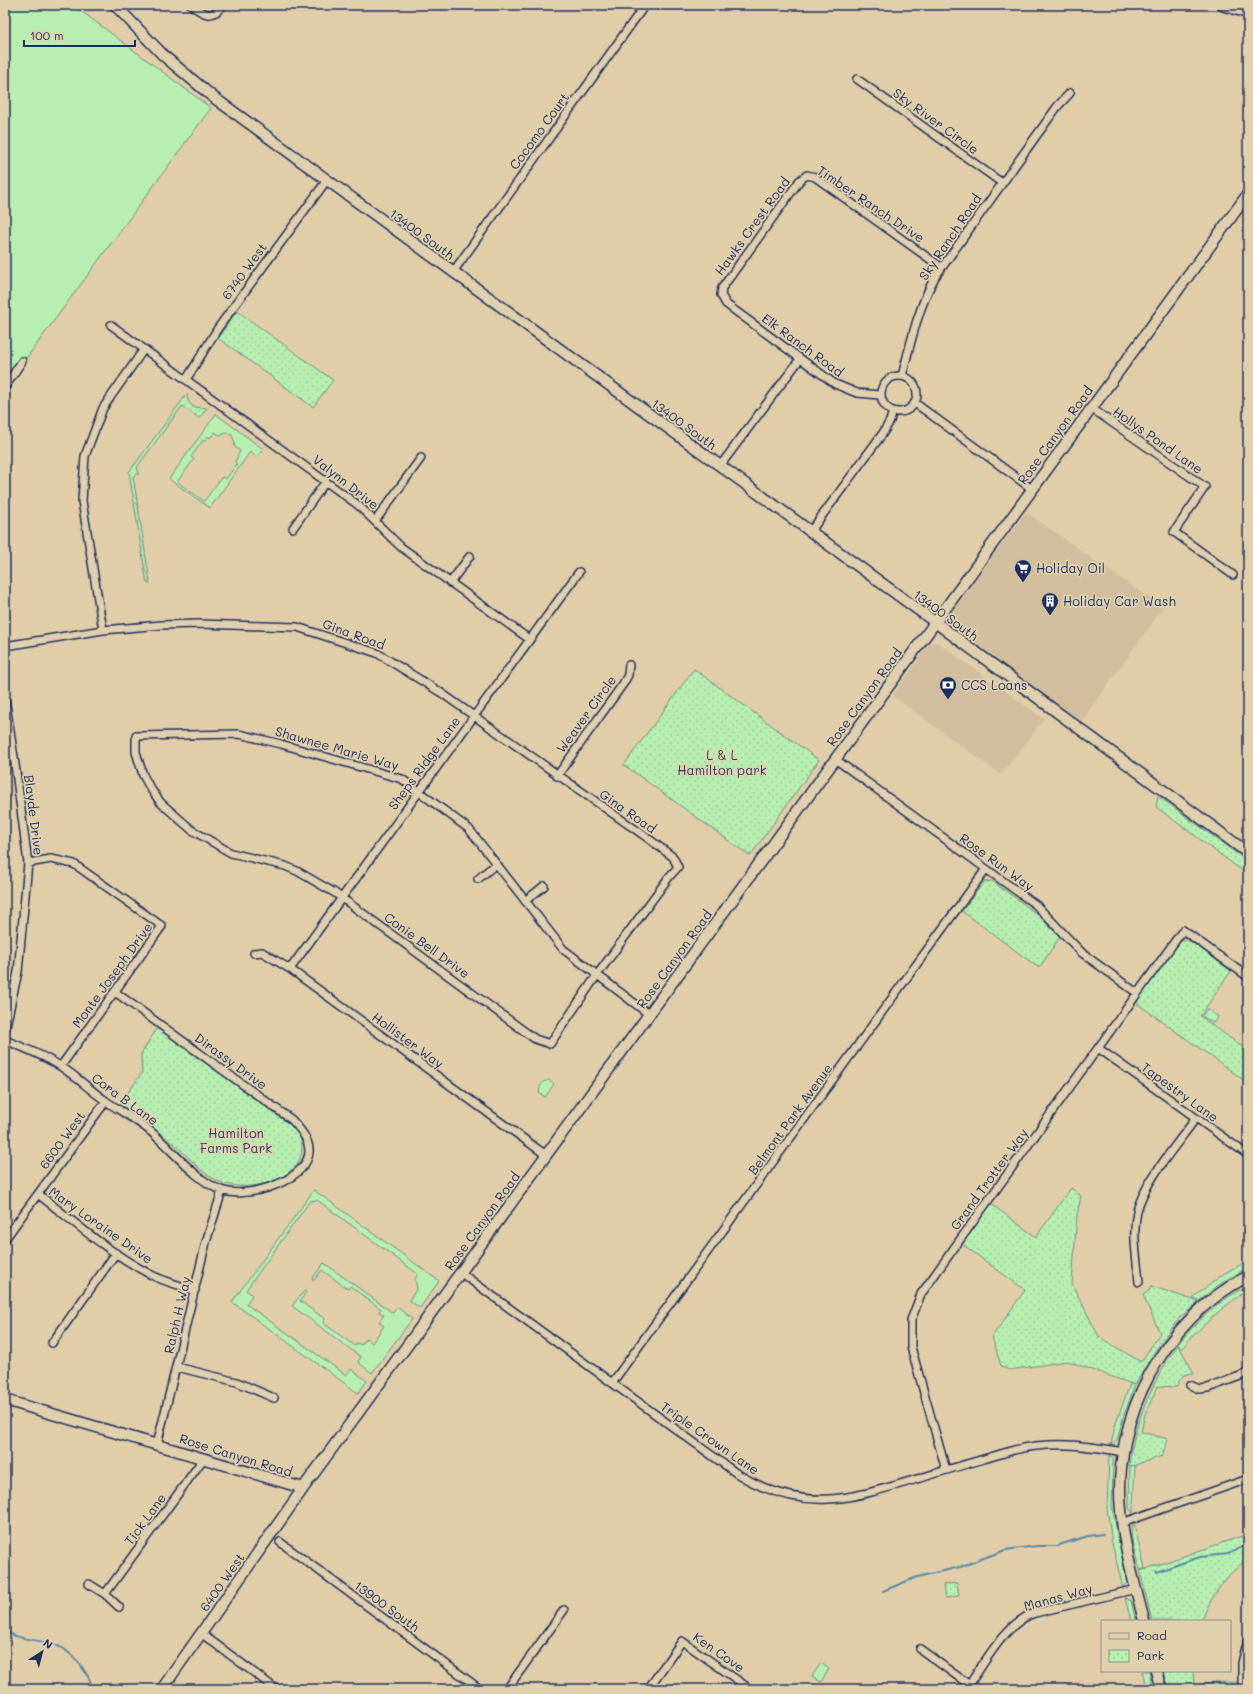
<svg xmlns="http://www.w3.org/2000/svg" width="1253" height="1694" font-family="Mali,sans-serif">
<style>
.built{fill:#d2be9e}
.grass{fill:#b7efb1;stroke:#698f88;fill-rule:evenodd}
.park{fill:url(#park-dots);stroke:#698f88}
.garden{fill:url(#garden-furrows);stroke:#698f88}
.lines{fill:none;stroke-linecap:round;stroke-linejoin:round}
.stream{stroke:#558aa9;stroke-width:2}
.street-casing{stroke:#1b2f5e;stroke-width:10}
.secondary-casing{stroke:#1b2f5e;stroke-width:13}
.street{stroke:#e1d0ad;stroke-width:7}
.secondary{stroke:#e1d0ad;stroke-width:10}
.labels{text-anchor:middle;stroke-width:3.5;stroke-linejoin:round;paint-order:stroke}
.street-label{font-size:13px;fill:#1b2f5e;stroke:#e1d0ad}
.poi-label{font-size:13px;fill:#1b2f5e;stroke:#e1d0ad;text-anchor:start}
.park-label{font-size:13px;fill:#2b4266;stroke:#e1d0ad}
</style>
<defs>
<pattern id="park-dots" width="8" height="8" patternUnits="userSpaceOnUse"><rect width="8" height="8" fill="#b7efb1"/><path d="M2 2h.1M6 6h.1" fill="none" stroke="#9dcd9b" stroke-width="1.8" stroke-linecap="round"/></pattern>
<pattern id="garden-furrows" width="10" height="10" patternUnits="userSpaceOnUse"><rect width="10" height="10" fill="#b7efb1"/><path d="M-1 1l2-2M0 10L10 0M9 11l2-2" fill="none" stroke="#9dcd9b"/></pattern>
</defs>
<rect width="100%" height="100%" fill="#e1cda8"/>
<filter id="ink" filterUnits="userSpaceOnUse"><feTurbulence type="fractalNoise" baseFrequency=".025" numOctaves="2"/><feDisplacementMap in="SourceGraphic" scale="8" xChannelSelector="R" yChannelSelector="G"/><feConvolveMatrix kernelMatrix="1 2 1 2 8 2 1 2 1" color-interpolation-filters="sRGB"/></filter>
<g filter="url(#ink)">
<!-- built -->
<path class="built" d="M1026,512L1163,608L1081,722L945,620Z
M937,642L1044,719L1001,775L893,696L927,647L932,643Z"/>
<!-- grass -->
<path class="grass" d="M5,5H73L211,108L5,387Z
M216,414L263,449L257,457L250,452L210,508L169,479ZM215,432L221,436L223,434L227,433L232,435L235,443L234,446L240,451L235,462L237,464L226,479L222,477L204,501L177,482L194,459L191,457L203,440L205,441L208,436L210,438Z
M1207,1009L1218,1017L1213,1023L1202,1016Z
M549,1080L554,1084L545,1097L539,1093C540,1085 541,1082 549,1080Z
M314,1190L439,1281L420,1308L409,1300L417,1289L415,1279L418,1274L317,1200L310,1201L246,1290L252,1295L246,1304L346,1375L351,1369L367,1381L358,1393L232,1302Z
M1248,1261V1267L1217,1286L1199,1301L1192,1298L1225,1273Z
M324,1263L393,1313L397,1307L412,1319L372,1373L358,1362L361,1357L292,1306L304,1291L306,1292L300,1301L325,1319L323,1323L355,1346L357,1343L361,1345L366,1338L372,1343L384,1326L379,1322L384,1315L379,1312L381,1309L350,1286L348,1289L322,1270L314,1280L312,1279Z
M1240,1290L1246,1291C1220,1309 1202,1325 1181,1349L1178,1344C1196,1323 1216,1303 1240,1290Z
M1130,1384L1135,1385L1123,1418L1117,1440L1111,1445L1115,1426Z
M1109,1455L1113,1458L1112,1507L1127,1582L1123,1588L1112,1543L1107,1508Z
M1135,1465L1133,1507V1513L1129,1508L1130,1466Z
M1134,1524L1145,1569L1140,1570C1137,1559 1127,1533 1134,1524Z
M1125,1598L1131,1601L1136,1621H1131Z
M821,1663L829,1669L821,1682L812,1676Z
M1142,1671H1149L1152,1689H1147Z
M1227,1682L1248,1683V1689H1194V1685Z"/>
<!-- park -->
<path class="park" d="M237,311L333,380L313,407L218,338Z
M694,669L819,760L750,856L624,765Z
M1158,796L1248,862V875L1156,807Z
M992,881L1037,914L1060,937L1039,968L962,911L984,882Z
M1183,940L1190,941L1231,971L1200,1016L1248,1051V1083L1135,1002L1177,944Z
M157,1028L296,1129C323,1175 251,1197 218,1181C201,1173 188,1156 174,1144C157,1130 138,1117 120,1104L142,1073L141,1054Z
M1071,1188L1081,1196L1077,1215L1072,1284L1099,1337L1141,1362L1160,1333L1143,1295L1149,1291L1151,1286L1199,1302L1180,1317L1156,1349L1135,1385L1068,1361L1009,1370L1001,1366L992,1337L1025,1290L962,1244L991,1204L1036,1237Z
M1178,1345L1194,1373C1183,1374 1180,1377 1177,1387L1158,1386L1145,1414L1141,1432L1168,1439L1162,1456L1135,1465L1129,1466C1134,1422 1153,1380 1178,1345Z
M1248,1534V1559C1229,1571 1208,1600 1202,1621H1152L1140,1571Z
M957,1583L959,1596L945,1598L943,1585Z
M1163,1671H1193L1194,1689H1171L1167,1685Z"/>
<!-- garden -->
<path class="garden" d="M187,394L188,401L193,407L207,408L199,418L182,406L137,467L139,474L133,476L150,583H147L129,472Z"/>
<g class="lines">
<!-- stream -->
<path class="stream" d="M1156,1572L1200,1557L1228,1554L1248,1544
M883,1591L917,1577L960,1567L1005,1550L1037,1546H1056L1088,1536L1103,1534
M5,1630C17,1641 43,1639 58,1646C70,1651 79,1662 86,1673C90,1679 90,1684 95,1689"/>
<!-- street casing -->
<g class="street-casing">
<path id="street" d="M191,5C203,14 212,20 223,5
M857,79L1002,183
M453,272L645,5
M111,325L358,505L401,547L529,639
M881 394a18 18 0 1 1 36 0a18 18 0 1 1-36 0Z
M902,376C911,342 918,308 935,277L1057,107L1070,93
M186,380L218,328L327,180
M5,387L22,361
M880,395L857,393L835,384L726,304L721,295L722,288L800,180L807,175L815,177L941,267
M915,403L1032,489
M1091,408L1205,487L1174,532L1233,575
M720,466L800,359
M376,520L421,458
M293,528L326,481
M810,532L883,433L890,421L893,411
M450,583L470,556
M103,630L82,501L85,456L103,408L144,349
M5,646L103,630L162,625L199,624L297,627L377,653L440,692L649,839L673,857L678,867L669,877L597,975L550,1044L535,1039L335,893L297,871L285,866L231,853L192,830L161,803L150,788L143,775L136,752V736L239,734L281,744L402,779L469,829L563,949L650,1015
M5,698L15,764L28,863L18,972L5,1030
M835,759L1036,905L1082,953L1137,993
M557,776L623,684L628,675L629,665
M28,863L51,859L74,864L162,926L61,1066
M478,879L496,864
M525,901L544,886
M254,953L262,952L290,969L546,1155
M290,969L579,572
M5,1040C24,1048 43,1055 60,1066C76,1076 90,1090 106,1101C120,1111 135,1119 149,1130C170,1147 196,1181 221,1190C245,1199 296,1184 307,1160C314,1145 302,1131 292,1120L115,992
M1098,1048L1248,1155
M38,1194C73,1221 107,1251 146,1272C161,1281 178,1285 195,1290
M5,1239L106,1101
M461,1273L736,1473C803,1514 847,1500 917,1479C949,1469 981,1460 1014,1450C1052,1441 1084,1445 1123,1452
M1139,1282C1137,1259 1132,1234 1137,1211C1144,1182 1178,1143 1196,1118
M52,1343L116,1253
M177,1367L237,1382L274,1398
M612,1383L986,869
M1190,1385L1199,1389L1208,1388L1248,1373
M157,1445L206,1242L222,1191
M946,1470L911,1347V1320L921,1294L1183,930L1248,977
M1122,1523L1248,1479
M280,1542L480,1689
M89,1584L105,1594L119,1607
M105,1594L204,1458
M202,1634L276,1689
M920,1649L975,1689
M969,1685C985,1662 1007,1621 1035,1613L1136,1589
M507,1689L564,1610
M648,1689L682,1641L750,1689
M1242,1689V1663L1248,1639"/>
</g>
<!-- secondary casing -->
<g class="secondary-casing">
<path id="secondary" d="M115,5L164,56L213,97L935,622L1248,853
M1222,5L1248,13
M5,1400L303,1488
M1144,1621C1135,1585 1124,1548 1121,1511C1112,1416 1164,1320 1248,1276
M1156,1671L1161,1689
M162,1689L309,1480L1248,194"/>
</g>
<!-- street -->
<use href="#street" class="street"/>
<!-- secondary -->
<use href="#secondary" class="secondary"/>
</g>
</g>
<!-- icons -->
<defs>
<g id="supermarket-pin" transform="scale(0.9)"><path d="M0 17L-7.5 6A9.5 9.5 0 1 1 7.5 6Z" fill="#1b2f5e" stroke="#e1d0ad"/><path d="M-6-5.5h2.5l.6 2H6L4.5 2H-2.5L-4.4-4H-6ZM-1.5 3.2a1.3 1.3 0 1 0 .1 0ZM3 3.2a1.3 1.3 0 1 0 .1 0Z" fill="#fff"/></g>
<g id="building-pin" transform="scale(0.9)"><path d="M0 17L-7.5 6A9.5 9.5 0 1 1 7.5 6Z" fill="#1b2f5e" stroke="#e1d0ad"/><path d="M-4-6H4V6H1V3H-1V6H-4ZM-2.5-4.3h1.7v1.8h-1.7ZM.8-4.3h1.7v1.8H.8ZM-2.5-1h1.7V.8h-1.7ZM.8-1h1.7V.8H.8Z" fill="#fff"/></g>
<g id="bank-pin" transform="scale(0.9)"><path d="M0 17L-7.5 6A9.5 9.5 0 1 1 7.5 6Z" fill="#1b2f5e" stroke="#e1d0ad"/><path d="M-6-4H6V4H-6ZM0-2.3a2.3 2.3 0 1 0 0 4.6a2.3 2.3 0 1 0 0-4.6Z" fill="#fff"/></g>
</defs>
<g fill-rule="evenodd">
<use href="#supermarket-pin" x="1023" y="568"/>
<use href="#building-pin" x="1050" y="601"/>
<use href="#bank-pin" x="948" y="685"/>
</g>
<g class="labels">
<!-- street labels -->
<g class="street-label">
<text transform="translate(936 121) rotate(36)" y="5">Sky River Circle</text>
<text transform="translate(539 131) rotate(-54)" y="5">Cocomo Court</text>
<text transform="translate(871 204) rotate(34)" y="5">Timber Ranch Drive</text>
<text transform="translate(752 226) rotate(-54)" y="5">Hawks Crest Road</text>
<text transform="translate(422 234) rotate(36)" y="5">13400 South</text>
<text transform="translate(950 237) rotate(-56)" y="5">Sky Ranch Road</text>
<text transform="translate(244 271) rotate(-54)" y="5">6740 West</text>
<text transform="translate(803 345) rotate(36)" y="5">Elk Ranch Road</text>
<text transform="translate(684 424) rotate(36)" y="5">13400 South</text>
<text transform="translate(1055 435) rotate(-54)" y="5">Rose Canyon Road</text>
<text transform="translate(1158 440) rotate(35)" y="5">Hollys Pond Lane</text>
<text transform="translate(346 482) rotate(38)" y="5">Valynn Drive</text>
<text transform="translate(946 615) rotate(36)" y="5">13400 South</text>
<text transform="translate(354 634) rotate(20)" y="5">Gina Road</text>
<text transform="translate(864 697) rotate(-54)" y="5">Rose Canyon Road</text>
<text transform="translate(586 714) rotate(-54)" y="5">Weaver Circle</text>
<text transform="translate(337 748) rotate(16)" y="5">Shawnee Marie Way</text>
<text transform="translate(424 763) rotate(-54)" y="5">Sheps Ridge Lane</text>
<text transform="translate(628 811) rotate(35)" y="5">Gina Road</text>
<text transform="translate(34 815) rotate(83)" y="5">Blayde Drive</text>
<text transform="translate(997 862) rotate(36)" y="5">Rose Run Way</text>
<text transform="translate(427 945) rotate(36)" y="5">Conie Bell Drive</text>
<text transform="translate(674 959) rotate(-54)" y="5">Rose Canyon Road</text>
<text transform="translate(112 975) rotate(-54)" y="5">Monte Joseph Drive</text>
<text transform="translate(408 1040) rotate(36)" y="5">Hollister Way</text>
<text transform="translate(231 1061) rotate(36)" y="5">Dirassy Drive</text>
<text transform="translate(1180 1092) rotate(36)" y="5">Tapestry Lane</text>
<text transform="translate(125 1099) rotate(36)" y="5">Cora B Lane</text>
<text transform="translate(790 1119) rotate(-54)" y="5">Belmont Park Avenue</text>
<text transform="translate(62 1140) rotate(-54)" y="5">6600 West</text>
<text transform="translate(989 1179) rotate(-54)" y="5">Grand Trotter Way</text>
<text transform="translate(482 1221) rotate(-54)" y="5">Rose Canyon Road</text>
<text transform="translate(101 1225) rotate(35)" y="5">Mary Loraine Drive</text>
<text transform="translate(177 1315) rotate(-77)" y="5">Ralph H Way</text>
<text transform="translate(710 1438) rotate(35)" y="5">Triple Crown Lane</text>
<text transform="translate(236 1455) rotate(17)" y="5">Rose Canyon Road</text>
<text transform="translate(145 1519) rotate(-54)" y="5">Tick Lane</text>
<text transform="translate(222 1582) rotate(-55)" y="5">6400 West</text>
<text transform="translate(1058 1597) rotate(-15)" y="5">Manas Way</text>
<text transform="translate(387 1606) rotate(36)" y="5">13900 South</text>
<text transform="translate(719 1652) rotate(35)" y="5">Ken Cove</text>
</g>
<!-- poi labels -->
<g class="poi-label">
<text x="1036" y="573">Holiday Oil</text>
<text x="1063" y="606">Holiday Car Wash</text>
<text x="961" y="690">CCS Loans</text>
</g>
<!-- park labels -->
<g class="park-label">
<text x="722" y="760">L &amp; L<tspan x="722" dy="15">Hamilton park</tspan></text>
<text x="236" y="1138">Hamilton<tspan x="236" dy="15">Farms Park</tspan></text>
</g>
</g>
<!-- margin -->
<rect width="1253" height="1694" fill="none" stroke="#e1d0ad" stroke-width="20"/>
<rect x="10" y="10" width="1233" height="1674" fill="none" stroke="#1b2f5e" stroke-width="1.5" filter="url(#ink)"/>
<!-- legend -->
<rect x="1101" y="1620" width="130" height="52" fill="#e1d0ad" stroke="#92908d"/>
<rect x="1109" y="1633" width="20" height="6" fill="#e1d0ad" stroke="#92908d"/>
<text x="1137" y="1640" font-size="12" fill="#1b2f5e">Road</text>
<rect x="1109" y="1650" width="20" height="12" fill="url(#park-dots)" stroke="#92908d"/>
<text x="1137" y="1660" font-size="12" fill="#1b2f5e">Park</text>
<!-- north arrow -->
<g transform="translate(42 1652) rotate(36)" stroke="#e1d0ad" stroke-width="3" paint-order="stroke">
<path d="M0-3L7 15L0 10L-7 15Z" fill="#1b2f5e"/>
<text y="-6" font-size="11" font-weight="bold" text-anchor="middle" fill="#1b2f5e">N</text>
</g>
<!-- scale -->
<path d="M24 40v6h111v-6" fill="none" stroke="#1b2f5e" stroke-width="2"/>
<text x="30" y="40" font-size="12" fill="#1b2f5e" stroke="#e1d0ad" stroke-width="3" paint-order="stroke">100 m</text>
</svg>
